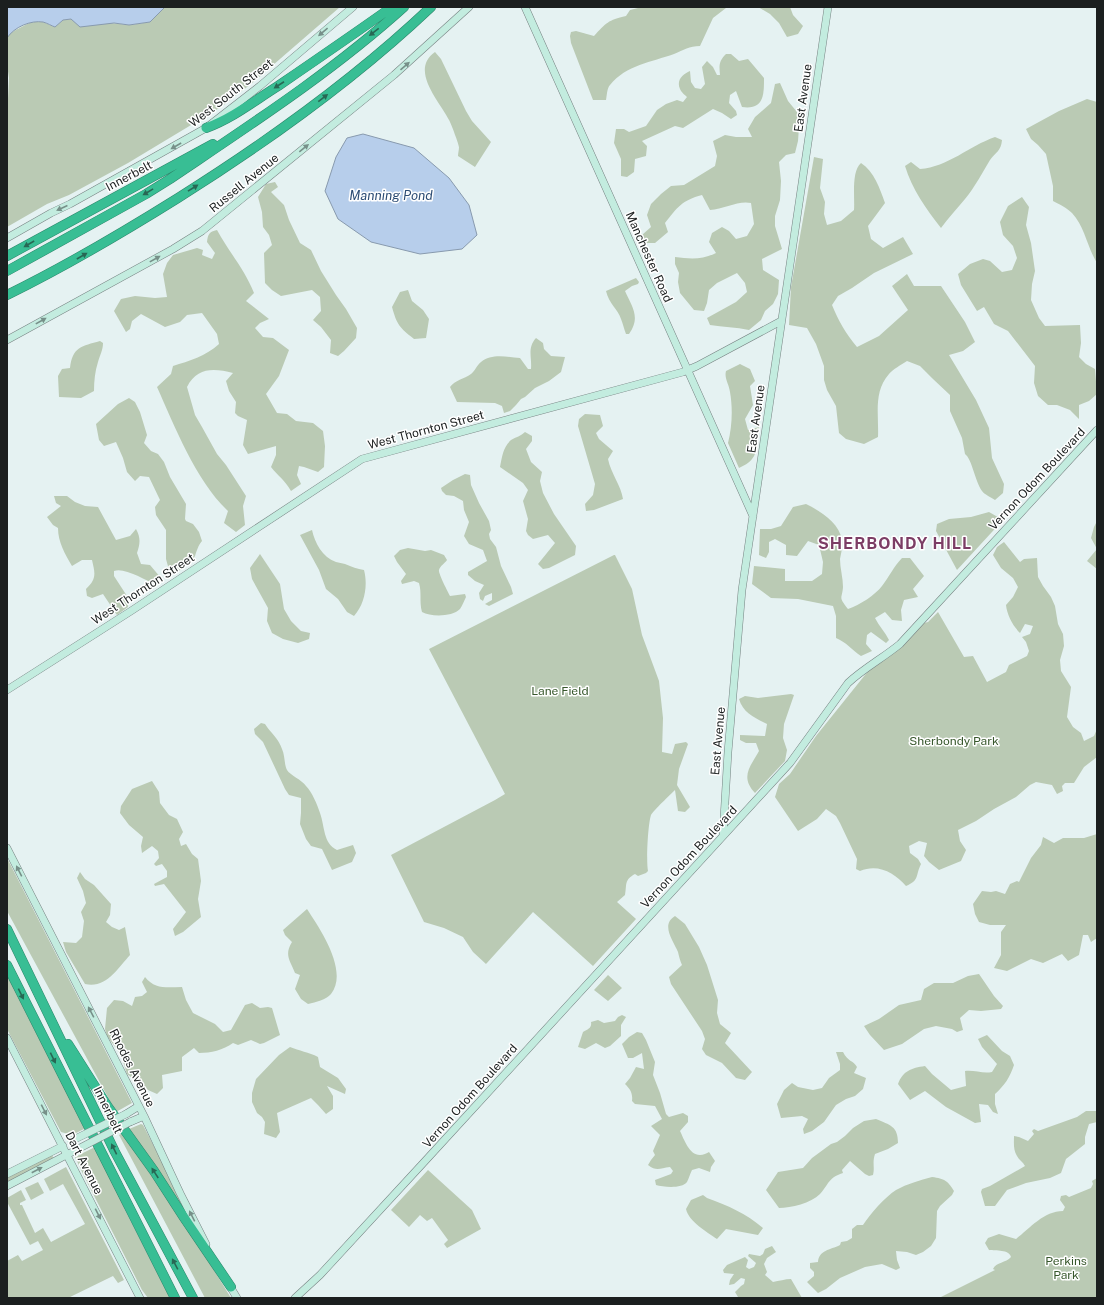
<svg xmlns="http://www.w3.org/2000/svg" width="1104" height="1305" font-family="'Public Sans',sans-serif">
<style>
.green{fill:#bacab4}
.water{fill:#b7ceeb;stroke:#889aae}
.lines{fill:none;stroke-linecap:round;stroke-linejoin:round}
.secondary-casing{stroke:#778282;stroke-width:8}
.highway-casing{stroke:#2e866b;stroke-width:10}
.secondary{stroke:#c3ecdf;stroke-width:7}
.highway{stroke:#38be94;stroke-width:9}
.secondary-bridge-casing{stroke:#778282;stroke-width:8;stroke-linecap:butt}
.secondary-bridge{stroke:#c3ecdf;stroke-width:7}
.oneway{fill:#779089}
.oneway2{fill:#286754}
.labels{text-anchor:middle;stroke-width:3;stroke-linejoin:round;paint-order:stroke}
.street-label{font-size:12px;fill:#1b1f1f;stroke:#fff}
.park-label{font-size:12px;fill:#37572c;stroke:#fff}
.water-label{font-size:13px;font-style:italic;fill:#2c4c74;stroke:#fff}
.district-label{font-size:16px;font-weight:bold;letter-spacing:1px;fill:#7c3d65;stroke:#fff}
</style>
<rect width="100%" height="100%" fill="#e5f2f2"/>
<!-- green -->
<path class="green" d="M165,7H340L251,84L221,107L128,163L69,195L47,204L7,227V120L9,78L7,65V38L10,33L31,22H43L55,27L63,20L71,19L130,25L150,22Z
M642,7H738L726,8L713,18L700,46C689,46 684,50 674,54C652,62 626,65 610,85C607,88 607,95 606,100H593L571,43L570,36L571,32L576,31L594,36C606,23 608,20 626,16L630,10Z
M742,7H790L793,15L803,26L798,34L787,37L779,23L770,14L758,7L752,8Z
M435,52L441,59L466,111L472,121L491,142L475,167L458,156C458,153 459,150 459,147C459,145 451,123 449,120C440,102 409,70 435,52Z
M726,54H731L739,61L748,59L764,78C764,95 764,110 742,107L736,91L730,95L729,103L736,111L737,115L731,119L722,113L713,109L683,128L675,126L642,141L647,146L646,156L635,159L634,172L627,177L621,176V159L614,143L616,129H624L629,132L646,126L657,110L666,104L677,100L683,102L687,97C685,95 681,92 680,89C676,80 683,74 690,71L691,82L695,88L701,89L705,84L702,67L707,61L713,67L717,75H720C719,65 719,61 726,54Z
M780,83L788,101L797,112L799,127L798,141L795,153L786,155L779,162L781,181L780,200L775,216V226L782,249L762,259L763,270L779,280L778,294L773,304L765,311L761,320L749,330C736,327 723,327 710,325L707,318L736,302L747,292L745,283L737,273L717,283L709,290L707,303L704,311L694,310L680,293L678,282L679,273L675,264V257C690,259 702,260 716,253L709,242L712,233L722,227L729,231L736,239L747,236L754,224L751,203C739,200 724,209 710,210L702,195C682,200 677,208 665,223L668,232L655,243H640L642,235L651,227L647,215L651,204L661,194L671,186L684,185L715,166L717,156L713,141L725,135L736,137H752L748,129L755,117L771,103L775,84Z
M1087,99L1097,102V263C1087,247 1085,227 1072,213C1067,208 1059,204 1053,201V186L1046,154L1038,145L1031,139L1026,129L1059,111Z
M995,137L1002,140C1001,151 996,152 990,160C982,173 975,187 965,199C957,209 948,218 941,228C926,209 912,189 905,166L911,162L920,169C948,167 969,146 995,137Z
M814,157L823,159L820,188L825,202L824,214L827,225L841,221L854,210C855,197 851,172 861,163C874,171 880,189 885,203L868,226L871,239L883,248L903,237L913,254L874,273L852,288L838,296L832,305C838,320 846,334 857,347L879,336L908,310L892,286L907,274L914,286H941L965,322L975,342L963,351L949,355L976,400L989,428L992,458L1004,484L1003,493L995,500C991,497 985,495 982,491C975,481 972,459 965,454L962,438L950,411V395L933,379L920,366L907,361C901,365 893,369 889,374C873,392 879,415 878,437L864,444L846,439L839,433L836,406L827,390L824,380V366L816,344L807,328L789,325L791,287Z
M275,182L278,187L271,192L284,205L289,220L300,243L311,250L321,271L336,295L346,309L357,328L356,338L344,351L338,356L330,353L331,340L321,327L313,320L321,311L320,297L312,290L281,296L272,290L265,283L264,253L272,245L269,235L263,227L262,212L258,197L266,184Z
M1022,197L1029,207L1026,225L1031,243L1035,271L1032,284L1031,300L1039,318L1045,326L1080,325L1081,343L1079,357L1086,364L1095,369L1097,394L1089,401L1079,405V419L1070,410L1057,405H1048L1038,396L1034,383L1035,366L1008,331L994,324L984,307L977,311L961,285L958,274L970,264L983,259L990,261L1002,272L1012,270L1017,258L1013,246L1003,235L1000,222L1008,206Z
M217,230C229,252 245,270 254,293L246,301L269,319L260,323L255,328L263,337L273,338L289,350L279,376L266,394L277,413L287,414L296,421L313,423L323,431L325,446L324,467L318,472L304,467L299,466L297,475L301,484L291,491C285,480 278,476 271,467L276,455V446L248,454L243,445L247,420L238,416L235,413L236,402L229,391L226,381L233,373C214,368 197,367 187,387L195,415L202,427L217,454L226,465L246,496L243,506L245,525L236,532L224,523L228,511C196,481 175,427 157,387L171,374L173,366C189,361 206,356 219,344L217,334L202,313L187,315L180,322L165,327L141,314L132,321L130,329L126,332L114,311L121,299L135,296L155,298L167,297L163,274L167,263L173,255L197,248L203,250L202,255L212,259L215,253L207,242C208,234 209,232 217,230Z
M636,278L639,282L638,284L632,286L625,291C632,307 641,317 629,334H626C624,329 623,324 621,319C618,309 609,304 606,291Z
M408,290L412,301L423,310L429,319L426,338L414,339C399,327 397,325 392,307L400,292Z
M536,338L543,343L544,349L551,356L565,357L561,372L549,381L535,388L525,397L521,399L516,405L510,411L504,413L502,406L495,403L457,402L450,387C455,380 464,379 471,374C475,371 477,365 481,362C491,353 508,357 520,358L528,369H531C532,357 527,348 536,338Z
M100,341L103,343C103,350 100,355 98,362C95,371 94,381 94,391L81,398L59,397L58,376L62,369L70,368C72,347 82,346 100,341Z
M740,364L750,369L755,381L750,386L753,405L745,419L748,430L759,427C754,447 762,458 739,468L728,443C732,427 733,409 730,392C729,384 724,378 726,371Z
M129,398L135,402L140,412L147,435L144,443L151,451L158,454L164,462L170,477L186,504L185,519L186,521L193,524L199,532L202,541C198,546 197,550 195,556C191,563 184,568 177,572L169,570L166,559V530L156,515L155,507L160,500L149,477L140,476L135,481L127,472L123,458L116,442L104,446L99,440L96,424L118,404Z
M585,414L600,415L603,426L596,433L599,439L613,451L608,459C611,474 621,485 623,499L594,510L586,511L585,504L593,495L595,484L578,426L579,419Z
M525,432L532,436V441L526,449L531,462L542,472L540,481L543,493L554,514L576,546L575,555L549,568L543,569L538,564L555,543L548,535L533,539L528,535L526,531L528,519L523,501L528,490L523,483L500,467C502,457 503,447 511,440C516,437 521,436 525,432Z
M465,474L470,475L471,485L479,503L489,521L491,530L489,534L490,539L496,547L501,566L511,587L513,594L489,606L485,604L492,600V593L485,596L483,601L480,599L479,593L484,585L475,581L468,575V572L487,561L483,550L469,544L464,536L469,522L464,510L463,501L454,496L446,495L442,491L441,488L453,480Z
M54,496H67L75,502L85,506L98,507L116,540L130,536L136,529C141,538 140,544 137,553L141,564L150,565L161,578L155,584C145,580 124,567 114,571V576L127,596L128,607L117,615L103,594L92,598L87,596L86,589C97,579 95,573 92,560H82L72,566C65,554 58,542 58,528L53,525L47,517L61,506L56,503Z
M806,504C822,512 839,523 842,540C843,547 841,553 840,559C840,568 843,578 843,587C842,600 838,596 848,609C860,605 875,595 882,586C889,577 894,566 902,558H910L924,576L913,589L918,597L904,600L901,610L902,621L892,620L885,612L875,618C879,626 885,632 889,640L886,643L871,632L867,635L866,644L872,651L861,656C852,650 846,642 836,638V616L833,606L798,599L771,598L752,584L754,566L785,569V581H812L822,574L823,562L819,545L808,541L797,556L786,555V545L775,539L769,542V552L766,558L759,555L760,529H771L781,526L793,507Z
M989,512L1003,520L957,570L936,531L937,524L949,519L971,517Z
M1097,521V569L1087,561L1097,549L1091,538L1094,527Z
M312,530C315,543 322,557 336,562C339,563 342,563 345,564C352,567 357,569 364,570C368,585 365,604 354,616L347,612L338,599L326,589L319,570L300,535Z
M1004,542L1020,562L1024,559L1037,558L1038,577L1043,586L1051,597L1055,606L1058,624L1063,634L1064,646L1060,660L1061,671L1071,687L1067,717L1073,727L1081,733L1084,741L1094,736L1097,729V757L1084,767L1074,783H1065L1062,786L1063,791L1057,794L1052,785L1036,782L1030,785L1016,797L994,809L976,821L958,830L960,841L966,850L961,861L939,870L929,862L924,856L927,843L919,841L909,846L910,853L918,859L921,864C915,876 920,880 906,886C895,873 878,863 860,871L856,869L857,859L840,823L836,816L826,809L817,819L798,831L775,797L779,784L790,774L816,736L869,670L924,623L928,622L938,612L964,657L973,656L987,682L1006,672L1009,665L1027,656L1029,651L1026,642L1022,637L1030,634L1033,626L1025,624L1020,633C1013,626 1007,615 1006,605L1013,597L1018,587L1013,578L1001,568L993,555L997,547Z
M408,548L425,551L431,550L444,555L447,560C445,563 440,566 439,570C438,573 448,592 450,596L465,594L466,597C464,601 462,606 460,609C452,617 431,617 422,612C419,601 422,593 419,583L414,581L402,584L401,581L406,574L397,562L394,556L400,550Z
M260,554L280,584L284,609L291,621L301,631L310,633L309,639L298,643L283,639L272,633L267,621L268,608L252,579L250,568Z
M614,555H615L632,589L642,635L659,681L663,718L662,752L672,754L675,744L686,742L688,744L679,769L677,785L690,807L685,812L678,811L675,790C670,795 654,810 651,815C648,824 646,861 648,871L646,873L638,876L635,874C624,880 627,884 625,895L617,902L636,919L593,966L533,912L486,964L473,952L463,937L444,928L424,922L391,855L495,800L505,794L429,649Z
M791,694L794,695L784,724L783,738L787,750L785,761L755,793C740,777 750,767 759,751L756,743H746L740,740V735L765,736L767,724C755,718 743,713 739,699L745,696L758,698Z
M261,723L265,724C270,732 279,739 282,749C285,755 284,764 287,770C290,775 302,780 306,786C312,792 317,804 320,813C325,827 323,843 337,850L353,845L356,853L352,862L332,870L322,849L311,846L306,839L300,824L301,813V798L289,795L285,789L263,742L255,734L254,729Z
M152,781L159,792L160,803L169,815L177,819L183,832L179,839L181,846L186,844L192,854L198,859L201,881L198,899L201,917L183,932L175,936L173,929L186,912L164,884L155,886L154,884L167,877V871L162,864L156,866L154,864L159,858L158,851L152,846L142,853L141,846L143,837L129,825L120,813L121,806L132,789Z
M1097,834V938L1091,942L1088,935H1083L1079,955L1068,961L1062,954L1043,963L1031,959L1007,971L994,968L1001,955V932L1006,925H990L979,922L975,914L973,904L982,891L991,892L996,891L1005,894L1010,884L1017,881L1019,882L1031,858L1041,845L1043,837L1054,843L1063,838H1084Z
M7,858L132,1103L116,1112L7,911Z
M80,872L85,879L94,885L111,904L110,915L106,922L112,927L119,930L125,927L130,955C118,968 106,989 85,984L66,952L63,942L76,943L82,937L84,921L81,912L86,903L83,891L77,878Z
M307,909C320,929 349,971 331,994C326,1000 316,1002 308,1004L301,999L295,989L300,975L295,973C290,960 284,955 292,942L285,935L283,930Z
M675,916L685,924L699,947L707,965L718,1000L717,1013L720,1024L731,1033L725,1043L752,1072L745,1080L736,1078L722,1063L706,1055L702,1049L705,1039L702,1031L671,984L669,977L682,965C680,961 679,956 678,952C674,942 660,925 675,916Z
M7,974L86,1128L72,1135L61,1132L7,1029Z
M979,974L994,996L1003,1006L1001,1009L981,1011L969,1010L960,1018L963,1030L957,1032L952,1029L936,1026L924,1029L902,1044L884,1050L870,1035L864,1026L879,1019L899,1005L921,1000L924,989L934,983H953L968,976Z
M608,975L622,988L608,1001L594,990Z
M145,977C155,990 168,987 182,987L186,1000L193,1013L215,1024L223,1032L231,1030L245,1005L252,1003L260,1008L268,1007L272,1008L280,1035L264,1043L260,1044L251,1040L238,1045L233,1043C223,1050 211,1053 199,1053L194,1048L182,1057V1071L162,1075L163,1088L157,1094L148,1090L127,1074L121,1055L107,1036L105,1029L107,1008L114,1000L123,1001L132,1006L135,997L142,996L147,992L142,982Z
M622,1015L626,1017L621,1025V1036L610,1046L605,1048L596,1043L585,1049L578,1047L583,1032C588,1029 592,1028 591,1022L598,1020L604,1023L615,1021L618,1017Z
M637,1032L642,1033L646,1040L655,1062L653,1075L660,1093L666,1114L669,1117L683,1113L688,1116V1122L680,1131C684,1139 689,1155 700,1155C703,1155 707,1153 709,1152L715,1161L711,1167L710,1172L699,1168L692,1170C690,1174 689,1178 687,1182C682,1189 663,1187 656,1185L655,1180L671,1174L673,1171L670,1167C660,1168 657,1172 648,1165L651,1160L655,1155L653,1151L660,1135L651,1126L662,1119L655,1106L635,1104L632,1101C633,1093 630,1089 625,1084L630,1078L636,1067L644,1069L642,1053L633,1058H628L622,1044L629,1037Z
M987,1035L1002,1051L1010,1056L1014,1065C1010,1077 1005,1085 995,1094V1104L998,1114L993,1112L988,1105L979,1104L981,1122L975,1123L946,1107L925,1091L910,1100L898,1084C903,1071 911,1068 925,1066L932,1074L951,1090L966,1086L965,1071C975,1070 983,1074 992,1072L997,1064L982,1047L978,1039Z
M290,1047C299,1051 309,1052 318,1057L320,1067L338,1078L346,1089L345,1094L327,1086L333,1096V1109L326,1114L318,1105L311,1098L277,1113L280,1132L276,1138L264,1134L265,1122L262,1117L257,1113L252,1102V1093L256,1079L279,1055Z
M836,1052H843C848,1062 853,1060 857,1067L854,1073L866,1078L863,1089L855,1096L846,1099L836,1105L824,1122L812,1131L804,1134L803,1129L808,1119L802,1116L781,1118L777,1104L784,1090L792,1083L798,1087L813,1090L822,1088L829,1078L840,1070V1064Z
M1086,1111H1097V1122L1089,1124L1085,1137V1144L1066,1159L1061,1173L1050,1178L1026,1183L1007,1190L995,1206H985L981,1192L982,1189L990,1186L1025,1166C1023,1162 1019,1160 1017,1156C1013,1150 1014,1142 1014,1136L1019,1137L1028,1141L1034,1134L1032,1131L1034,1129L1038,1131L1077,1117Z
M876,1119C890,1125 898,1126 898,1143L888,1149L875,1154C872,1163 875,1167 873,1175L869,1176L865,1174L850,1161L842,1170L843,1173C840,1174 837,1175 834,1177C828,1181 825,1189 820,1194C811,1203 791,1208 779,1208L766,1190L778,1172L803,1168L812,1158L831,1144L837,1142L845,1136L853,1128L864,1121Z
M141,1124L143,1125L192,1221L129,1129Z
M123,1133L198,1244L231,1298H205L119,1135Z
M95,1147L115,1185L125,1210L170,1298H148L142,1290L84,1176L75,1157Z
M52,1155L54,1159L7,1183V1178Z
M66,1167L124,1280L118,1283L113,1276L68,1298H7V1261L18,1255L22,1261L43,1250L38,1241L30,1245L7,1202V1198L21,1190L26,1200L20,1203V1205H22L35,1233L43,1228L51,1242L85,1224L63,1184L50,1191L44,1179Z
M428,1170L472,1210L481,1229L447,1248L444,1244L448,1240L432,1218L427,1221L420,1215L409,1227L391,1210Z
M932,1177C945,1179 947,1180 954,1191L952,1195L940,1206L937,1211L936,1238L931,1246L923,1252L916,1255L907,1252L896,1251L897,1260L900,1268L896,1270L882,1264L865,1267L840,1278L826,1289L818,1293L807,1282L814,1276V1272L810,1268V1263L818,1262C819,1250 830,1250 840,1245L841,1242L847,1241L852,1238V1229L857,1225H863C870,1214 885,1197 896,1190C907,1184 920,1180 932,1177Z
M1097,1178V1298H939L995,1270L993,1269C996,1262 1006,1263 1011,1257C1009,1249 996,1251 989,1250L985,1243L988,1238L999,1234L1016,1239C1030,1228 1044,1211 1063,1211L1065,1207L1060,1200L1061,1196L1066,1195L1069,1197L1091,1188L1093,1184L1092,1181Z
M38,1182L44,1193L31,1200L25,1188Z
M703,1195L707,1198C729,1206 745,1213 763,1228L758,1235L726,1229L717,1239C707,1232 689,1222 686,1209L691,1200Z
M772,1246L776,1252L767,1258L764,1264L767,1272L765,1275L773,1282C779,1281 785,1279 791,1279L802,1298L738,1297L735,1292L741,1286L744,1284L745,1279L741,1278L734,1284L729,1285L730,1280L734,1274L724,1273L723,1270L727,1265L745,1257L748,1260L746,1267L749,1269L754,1267L756,1263L748,1256L749,1254L760,1256L763,1254L765,1249Z"/>
<!-- water -->
<path class="water" d="M7,7H165L150,22L129,25L114,23L80,27L71,19L63,20L55,27C52,26 47,23 43,22C31,20 14,27 7,38Z
M363,134L414,148L449,178L469,205L477,235L462,249L420,254L371,242L338,219L325,191L336,157L347,138Z"/>
<g class="lines">
<!-- secondary casing -->
<g class="secondary-casing">
<path id="secondary" d="M525,7L753,516
M7,238L51,213L70,204L206,128L260,86L353,7
M7,340L173,249L202,231L394,75L469,7
M7,690L131,611L362,459L683,372L697,366L781,321
M723,835L728,752L742,590L828,7
M7,848L144,1116L180,1193L206,1244
M7,1038L140,1298
M126,1114L139,1106
M130,1122L144,1116
M7,1174L63,1146
M7,1186L76,1150
M228,1283L237,1298
M295,1298L320,1275L426,1160L790,763L848,683C864,668 883,658 900,644L1097,430"/>
</g>
<!-- highway casing -->
<g class="highway-casing">
<path id="highway" d="M206,128C233,118 254,101 278,86C316,60 354,34 392,7
M7,256L213,144
M7,271L146,194L170,179C250,125 332,72 404,7
M7,295C66,266 122,233 178,198C267,142 354,80 431,7
M7,929L115,1152L193,1298
M7,965L175,1298
M68,1044L108,1107L154,1171L183,1216L231,1287"/>
</g>
<!-- secondary -->
<use href="#secondary" class="secondary"/>
<!-- highway -->
<use href="#highway" class="highway"/>
<!-- secondary-bridge casing -->
<g class="secondary-bridge-casing">
<path id="secondary-bridge" d="M71,1141L126,1114
M76,1150L130,1122"/>
</g>
<!-- secondary-bridge -->
<use href="#secondary-bridge" class="secondary-bridge"/>
</g>
<!-- one-way arrows -->
<defs><path id="oneway-solid" d="M-6-.8H1V-3.2L6.5 0L1 3.2V.8H-6Z"/></defs>
<g class="oneway">
<use href="#oneway-solid" transform="translate(323 32) rotate(140)"/>
<use href="#oneway-solid" transform="translate(405 66) rotate(-41)"/>
<use href="#oneway-solid" transform="translate(176 146) rotate(150)"/>
<use href="#oneway-solid" transform="translate(304 148) rotate(-39)"/>
<use href="#oneway-solid" transform="translate(62 208) rotate(155)"/>
<use href="#oneway-solid" transform="translate(155 259) rotate(-29)"/>
<use href="#oneway-solid" transform="translate(41 321) rotate(-29)"/>
<use href="#oneway-solid" transform="translate(19 871) rotate(-117)"/>
<use href="#oneway-solid" transform="translate(91 1012) rotate(-118)"/>
<use href="#oneway-solid" transform="translate(44 1110) rotate(63)"/>
<use href="#oneway-solid" transform="translate(37 1170) rotate(-28)"/>
<use href="#oneway-solid" transform="translate(98 1214) rotate(63)"/>
<use href="#oneway-solid" transform="translate(192 1216) rotate(-117)"/>
</g>
<g class="oneway2">
<use href="#oneway-solid" transform="translate(374 32) rotate(142)"/>
<use href="#oneway-solid" transform="translate(279 85) rotate(147)"/>
<use href="#oneway-solid" transform="translate(323 98) rotate(-38)"/>
<use href="#oneway-solid" transform="translate(193 188) rotate(-32)"/>
<use href="#oneway-solid" transform="translate(148 192) rotate(149)"/>
<use href="#oneway-solid" transform="translate(29 244) rotate(150)"/>
<use href="#oneway-solid" transform="translate(82 256) rotate(-30)"/>
<use href="#oneway-solid" transform="translate(21 994) rotate(64)"/>
<use href="#oneway-solid" transform="translate(53 1058) rotate(64)"/>
<use href="#oneway-solid" transform="translate(114 1149) rotate(-116)"/>
<use href="#oneway-solid" transform="translate(155 1173) rotate(-123)"/>
<use href="#oneway-solid" transform="translate(175 1264) rotate(-118)"/>
</g>
<g class="labels">
<!-- street labels -->
<g class="street-label">
<text transform="translate(231 93) rotate(-38)" y="4">West South Street</text>
<text transform="translate(803 98) rotate(-82)" y="4">East Avenue</text>
<text transform="translate(129 176) rotate(-28)" y="4">Innerbelt</text>
<text transform="translate(244 183) rotate(-39)" y="4">Russell Avenue</text>
<text transform="translate(649 257) rotate(66)" y="4">Manchester Road</text>
<text transform="translate(756 419) rotate(-82)" y="4">East Avenue</text>
<text transform="translate(426 430) rotate(-15)" y="4">West Thornton Street</text>
<text transform="translate(1037 479) rotate(-47)" y="4">Vernon Odom Boulevard</text>
<text transform="translate(143 589) rotate(-33)" y="4">West Thornton Street</text>
<text transform="translate(718 741) rotate(-85)" y="4">East Avenue</text>
<text transform="translate(689 857) rotate(-47)" y="4">Vernon Odom Boulevard</text>
<text transform="translate(132 1068) rotate(63)" y="4">Rhodes Avenue</text>
<text transform="translate(470 1096) rotate(-48)" y="4">Vernon Odom Boulevard</text>
<text transform="translate(108 1110) rotate(64)" y="4">Innerbelt</text>
<text transform="translate(84 1163) rotate(63)" y="4">Dart Avenue</text>
</g>
<!-- park labels -->
<g class="park-label">
<text x="560" y="695">Lane Field</text>
<text x="954" y="745">Sherbondy Park</text>
<text x="1066" y="1265">Perkins<tspan x="1066" dy="14">Park</tspan></text>
</g>
<!-- water labels -->
<g class="water-label">
<text x="391" y="200">Manning Pond</text>
</g>
<!-- district labels -->
<g class="district-label">
<text x="895" y="549">SHERBONDY HILL</text>
</g>
</g>
<!-- border -->
<rect width="1104" height="1305" fill="none" stroke="#1b1f1f" stroke-width="16"/>
</svg>
